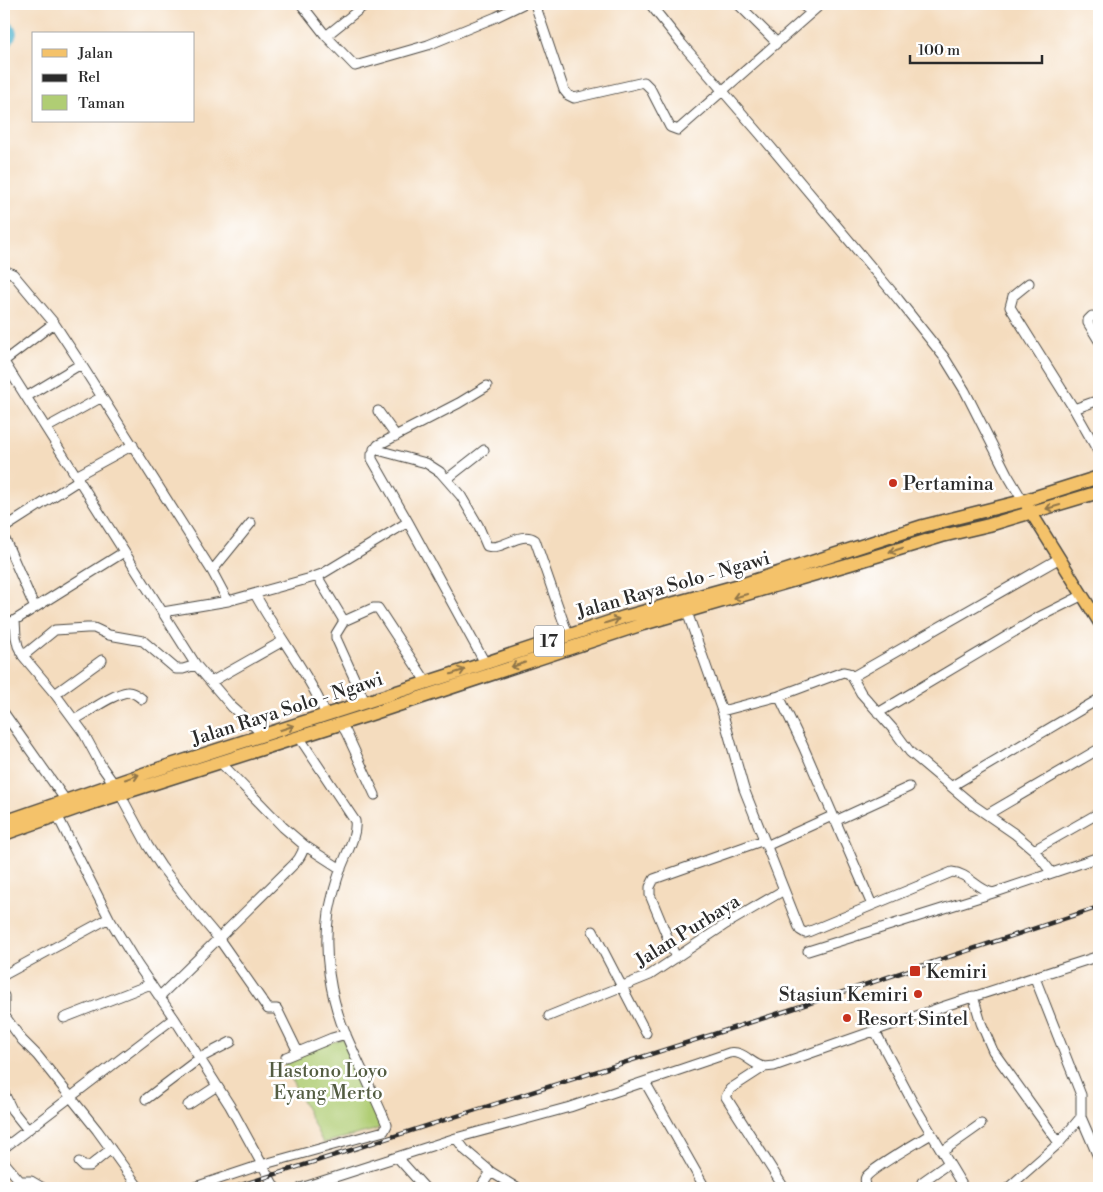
<svg xmlns="http://www.w3.org/2000/svg" width="1103" height="1192" font-family="'Libre Bodoni',serif">
<style>
.green{fill:#b0cd74;stroke:#6e7c50}
.lines{fill:none;stroke-linecap:round;stroke-linejoin:round}
.river{stroke:#4db2cc;stroke-width:16}
.minor-casing{stroke:#494641;stroke-width:11}
.major-casing{stroke:#494641;stroke-width:14}
.highway-casing{stroke:#494641;stroke-width:15}
.minor{stroke:#fff;stroke-width:9}
.major{stroke:#f4c26a;stroke-width:11}
.highway{stroke:#f4c26a;stroke-width:12}
.rail-casing{stroke:#2b2b2b;stroke-width:4.5}
.rail{stroke:#fff;stroke-width:2.5;stroke-dasharray:8;stroke-linecap:butt}
.oneway{stroke:#90764a}
.poi-dot{fill:#c8321e;stroke:#fff;stroke-width:2}
.labels{text-anchor:middle;stroke-width:5;stroke-linejoin:round;paint-order:stroke}
.shield{fill:#fff;stroke:#6b6b6b;stroke-width:1}
.shield-label{font-size:18px;font-weight:bold;fill:#2b2b2b}
.poi-label{font-size:19px;fill:#2b2b2b;stroke:#fff;text-anchor:start}
.street-label{font-size:19px;fill:#2b2b2b;stroke:#fff}
.park-label{font-size:19px;fill:#535c41;stroke:#fff}
</style>
<rect width="100%" height="100%" fill="#fff"/>
<filter id="ink" filterUnits="userSpaceOnUse"><feTurbulence type="fractalNoise" baseFrequency=".02" numOctaves="2"/><feDisplacementMap in="SourceGraphic" scale="10" xChannelSelector="R" yChannelSelector="G"/><feConvolveMatrix kernelMatrix="1 2 1 2 8 2 1 2 1" color-interpolation-filters="sRGB"/></filter>
<filter id="wash" filterUnits="userSpaceOnUse"><feTurbulence type="fractalNoise" baseFrequency=".0096" numOctaves="4" result="noise"/><feDisplacementMap in="SourceGraphic" scale="20" xChannelSelector="R" yChannelSelector="G"/><feGaussianBlur stdDeviation="1.12" result="paint"/><feColorMatrix in="noise" values="0 0 0 0 0 0 0 0 0 0 0 0 0 0 0 0 0 1.4 0 .05"/><feComposite in="paint" operator="in"/></filter>
<g filter="url(#wash)">
<rect width="100%" height="100%" fill="#f4dcbe"/>
<!-- green -->
<path class="green" d="M345,1038L382,1123L380,1127L375,1130L323,1143L283,1062L314,1048Z"/>
<g class="lines">
<!-- river -->
<path class="river" d="M4,25L9,33L4,43"/>
</g>
</g>
<g filter="url(#ink)">
<g class="lines">
<!-- minor casing -->
<g class="minor-casing">
<path id="minor" d="M301,4L326,36L355,66L428,45L496,17L523,4
M417,4H418
M535,4L564,90L568,95L574,98L644,82L650,88L670,127L678,130L821,4
M650,4L682,44L760,134L898,299L944,357L965,391L1007,474L1023,501
M738,4L776,42
M801,4L811,12
M326,36L366,4
M4,270L13,274L54,323L81,364L212,571L228,601
M1029,283L1013,296L1010,307L1074,409
M1092,316L1088,320V323L1099,341
M4,361L54,323
M4,362L196,665L232,707L264,735
M26,397L81,364
M1099,400L1074,409L1099,453
M378,411L396,436
M46,428L102,397
M374,449L426,463L440,472L461,496L478,525L487,546C503,551 520,530 535,540L568,635
M76,476L133,445
M447,479L484,450
M4,528L79,480
M4,537L35,608
M212,571L251,523
M317,576L344,621L373,608H378L427,683
M255,594C277,635 308,672 326,715
M163,612L228,601L311,578L322,574L408,522
M687,612L722,711L744,789L800,930L805,933L808,932L952,872C968,873 977,890 993,893
M15,620L16,637L18,646L23,656L55,694L83,732L102,767L114,784
M344,621L336,634V638L365,702
M4,627L124,552
M23,656L55,630L87,628H94L109,635L143,641L176,669H183L196,665
M485,663L408,522L372,459V454L378,445L459,403L487,386
M852,677L1060,558
M211,682L283,641
M55,694L102,660
M779,696L803,746L872,905
M722,711L779,696L843,672L848,673L852,677L861,693L893,729L910,752L973,805L1015,834L1034,850L1051,872
M4,713L69,805
M878,713L1039,617L1083,595
M74,720C89,712 112,694 128,692C134,692 138,696 142,699
M341,724L346,732L375,795
M952,786L1099,699
M120,794L148,846L161,866L193,908L219,939L268,1009H277L298,1052
M55,811L109,918L137,964L174,1018L230,1106L275,1188
M988,814L1099,749
M835,821L909,787
M304,845L341,869
M766,846L832,816
M1034,850L1099,813
M593,931L646,1033
M808,951L993,893L1099,857
M676,958L650,895V887L654,879L764,840
M4,975L109,918
M4,996V1014
M973,996L981,1023L993,1051L1059,1143
M159,997L285,873C294,864 303,857 304,845L283,827L220,762
M4,1015L22,1040L37,1055L97,1130L139,1188
M549,1016L650,975L726,924L784,890
M64,1018L151,984
M875,1031L913,1103L964,1188
M286,1057L332,1038L346,1034
M645,1082L705,1188
M4,1093L12,1110L28,1130
M146,1099L200,1058L231,1042
M188,1105L217,1086
M1081,1117L1099,1159
M456,1138L465,1150L491,1172L517,1188
M4,1148L174,1018
M943,1151L981,1124
M398,1158L425,1188
M4,1162L20,1181H31L43,1188
M79,1162L83,1166H90L111,1149
M922,1182L949,1163
M192,1188L261,1165L384,1131L387,1125C374,1094 359,1065 346,1035C330,998 323,952 329,912C332,897 336,882 341,868C346,854 357,836 355,821L299,737
M301,1188L456,1138L570,1107L729,1053C744,1050 750,1064 764,1067
M480,1188L491,1172
M784,1188L726,1097L730,1089L764,1067L774,1066L945,1006L1099,956
M867,1188C866,1185 864,1180 866,1177C872,1168 920,1141 931,1134
M1008,1188L1059,1143L1081,1117V1095L1035,978"/>
</g>
<!-- major casing -->
<g class="major-casing">
<path id="major" d="M1027,506L1099,622"/>
</g>
<!-- highway casing -->
<g class="highway-casing">
<path id="highway" d="M4,822L149,772L459,672L624,617L747,583L923,526L1023,501L1099,477
M4,834L86,805L365,716L643,624L850,564L942,536L989,525L1099,492"/>
</g>
<!-- minor -->
<use href="#minor" class="minor"/>
<!-- major -->
<use href="#major" class="major"/>
<!-- highway -->
<use href="#highway" class="highway"/>
<!-- rail casing -->
<g class="rail-casing">
<path id="rail" d="M232,1188L789,1010L1099,907"/>
</g>
<!-- rail -->
<use href="#rail" class="rail"/>
</g>
<!-- one-way arrows -->
<defs><path id="oneway-shaft" d="M-6 0H5M1.5-3L5.5 0L1.5 3" fill="none" stroke-width="1.6" stroke-linecap="round" stroke-linejoin="round" transform="scale(1.25)"/></defs>
<g class="oneway">
<use href="#oneway-shaft" transform="translate(1053 507) rotate(164)"/>
<use href="#oneway-shaft" transform="translate(896 550) rotate(162)"/>
<use href="#oneway-shaft" transform="translate(740 596) rotate(164)"/>
<use href="#oneway-shaft" transform="translate(612 621) rotate(-18)"/>
<use href="#oneway-shaft" transform="translate(518 665) rotate(161)"/>
<use href="#oneway-shaft" transform="translate(458 672) rotate(-18)"/>
<use href="#oneway-shaft" transform="translate(287 728) rotate(-18)"/>
<use href="#oneway-shaft" transform="translate(132 777) rotate(-19)"/>
</g>
</g>
<!-- markers -->
<g class="poi-dot">
<circle cx="893" cy="483" r="5"/>
<rect x="909" y="965" width="12" height="12" rx="2.5"/>
<circle cx="918" cy="994" r="5"/>
<circle cx="847" cy="1018" r="5"/>
</g>
<g class="labels">
<!-- shield labels -->
<rect class="shield" x="534" y="625.5" width="30" height="31" rx="4"/>
<g class="shield-label">
<text x="549" y="647">17</text>
</g>
<!-- poi labels -->
<g class="poi-label">
<text x="903" y="490">Pertamina</text>
<text x="926" y="978">Kemiri</text>
<text x="908" y="1001" text-anchor="end">Stasiun Kemiri</text>
<text x="857" y="1025">Resort Sintel</text>
</g>
<!-- street labels -->
<g class="street-label">
<text transform="translate(673 584) rotate(-16)" y="7">Jalan Raya Solo - Ngawi</text>
<text transform="translate(287 708) rotate(-18)" y="7">Jalan Raya Solo - Ngawi</text>
<text transform="translate(687 930) rotate(-32)" y="7">Jalan Purbaya</text>
</g>
<!-- park labels -->
<g class="park-label">
<text x="328" y="1077">Hastono Loyo<tspan x="328" dy="22">Eyang Merto</tspan></text>
</g>
</g>
<!-- margin -->
<rect width="1103" height="1192" fill="none" stroke="#fff" stroke-width="20"/>
<!-- legend -->
<rect x="32" y="32" width="162" height="90" fill="#ffffff" stroke="#aaaaaa"/>
<rect x="42" y="49" width="25" height="8" fill="#f4c26a" stroke="#aaaaaa"/>
<text x="78" y="58" font-size="15" fill="#2b2b2b">Jalan</text>
<rect x="42" y="74" width="25" height="8" fill="#2b2b2b" stroke="#aaaaaa"/>
<text x="78" y="82" font-size="15" fill="#2b2b2b">Rel</text>
<rect x="42" y="95" width="25" height="15" fill="#b0cd74" stroke="#aaaaaa"/>
<text x="78" y="108" font-size="15" fill="#2b2b2b">Taman</text>
<!-- scale -->
<path d="M910 55v8h132v-8" fill="none" stroke="#2b2b2b" stroke-width="2.5"/>
<text x="918" y="55" font-size="15" fill="#2b2b2b" stroke="#ffffff" stroke-width="4" paint-order="stroke">100 m</text>
</svg>
